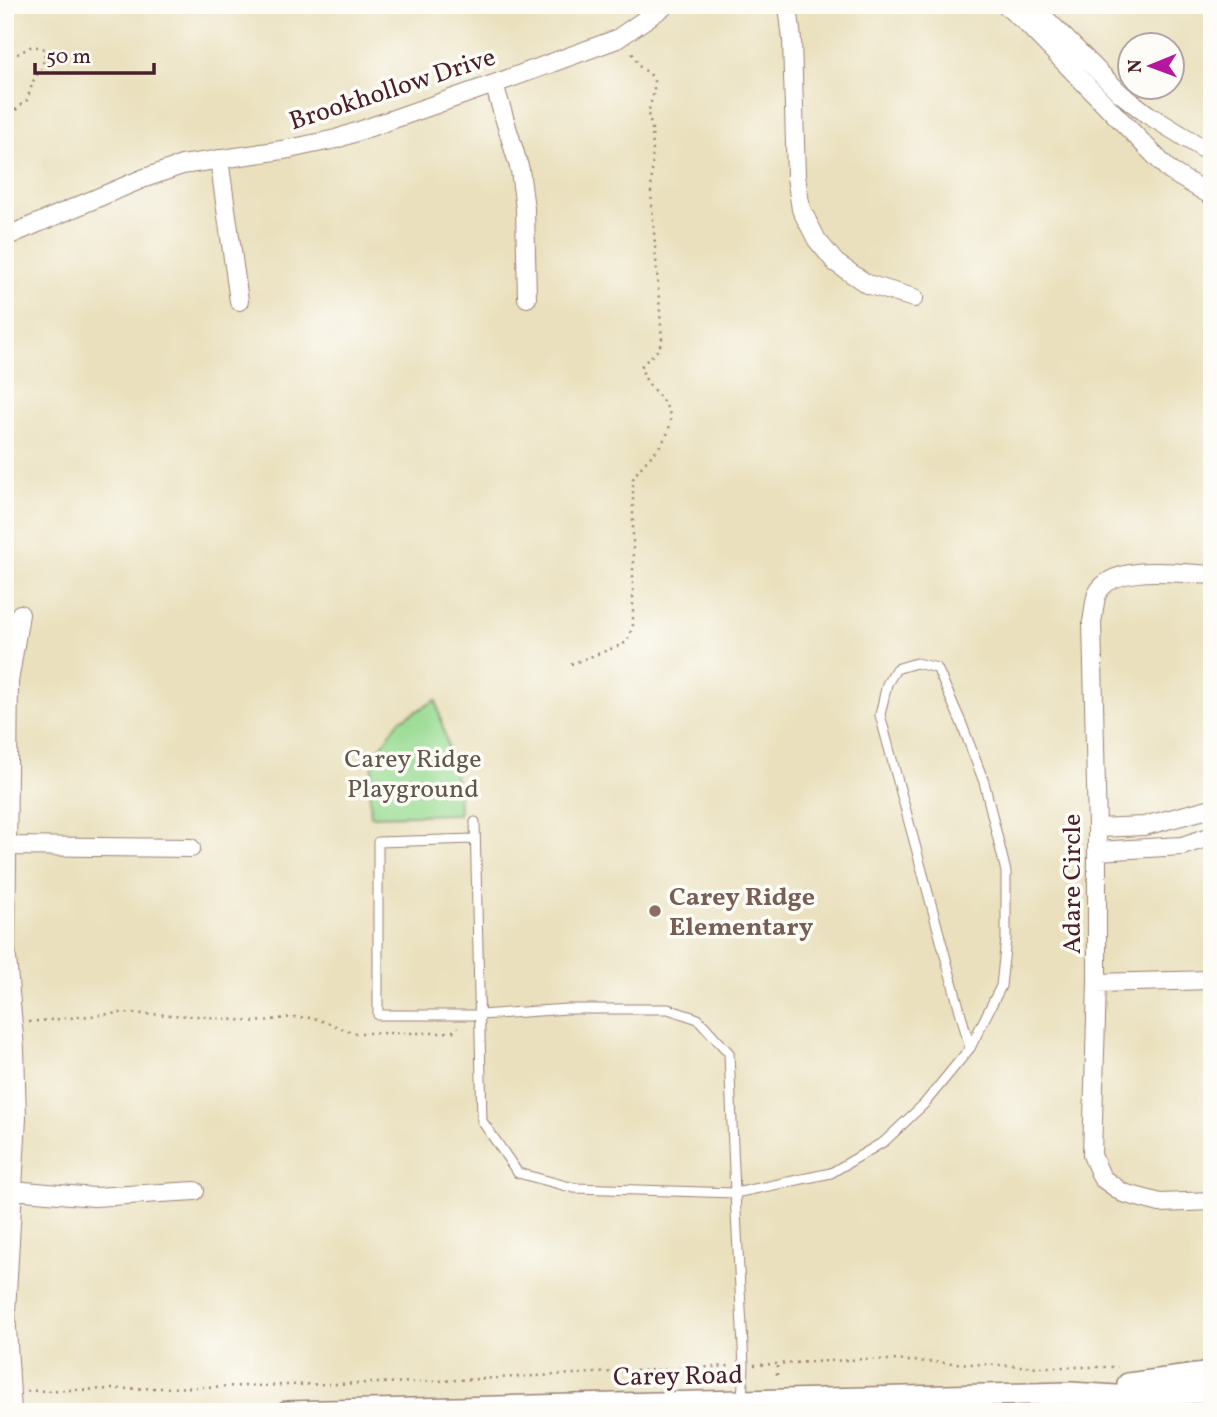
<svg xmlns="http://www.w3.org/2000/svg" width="1217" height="1417" font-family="Vollkorn,serif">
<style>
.green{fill:#99db92;stroke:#727d5e;stroke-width:2}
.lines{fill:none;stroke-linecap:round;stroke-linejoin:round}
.service-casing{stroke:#9a8074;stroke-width:11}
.minor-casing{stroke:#9a8074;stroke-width:20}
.tertiary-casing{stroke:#9a8074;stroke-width:24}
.path{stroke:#9a8074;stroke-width:2.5;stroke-dasharray:2 5;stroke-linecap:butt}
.service{stroke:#fff;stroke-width:9}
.minor{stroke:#fff;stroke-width:18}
.tertiary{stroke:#fff;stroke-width:21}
.education-dot{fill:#8d6e63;stroke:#fdfcf7;stroke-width:2.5}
.labels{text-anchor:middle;stroke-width:7;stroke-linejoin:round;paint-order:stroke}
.street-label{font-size:26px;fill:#4a1f2b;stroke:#fdfcf7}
.park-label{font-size:26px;fill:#62574a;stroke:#fdfcf7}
.education-label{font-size:26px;font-weight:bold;fill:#785e54;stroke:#fdfcf7;text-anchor:start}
</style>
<rect width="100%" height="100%" fill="#fdfcf7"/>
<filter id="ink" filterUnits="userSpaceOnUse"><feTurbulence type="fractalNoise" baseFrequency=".0143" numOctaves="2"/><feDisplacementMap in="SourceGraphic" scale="14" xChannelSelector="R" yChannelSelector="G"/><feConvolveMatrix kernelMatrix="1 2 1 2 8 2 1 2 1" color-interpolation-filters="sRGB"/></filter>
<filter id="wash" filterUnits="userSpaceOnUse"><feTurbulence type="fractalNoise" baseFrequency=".00686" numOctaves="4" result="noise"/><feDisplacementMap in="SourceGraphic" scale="28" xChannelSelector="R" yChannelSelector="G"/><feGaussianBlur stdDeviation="1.57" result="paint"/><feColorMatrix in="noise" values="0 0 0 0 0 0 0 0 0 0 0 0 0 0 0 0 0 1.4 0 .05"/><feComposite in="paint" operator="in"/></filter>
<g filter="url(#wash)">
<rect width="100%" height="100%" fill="#eae0bd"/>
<!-- green -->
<path class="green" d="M436,700L458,787L459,814L371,816L369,783L376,754L399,721Z"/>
</g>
<g filter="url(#ink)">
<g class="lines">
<!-- service casing -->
<g class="service-casing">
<path id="service" d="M475,822L482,1121L518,1173L574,1188L735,1193L744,1366L742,1399
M475,839L378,842V1015H480L567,1009H668L698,1019L729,1053L735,1193L831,1173L885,1141L924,1104L970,1048L1001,986L1006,939V872L984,782L961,722L937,668L916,663L896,669L887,684L880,715L970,1048
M960,1396V1412"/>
</g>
<!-- minor casing -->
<g class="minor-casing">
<path id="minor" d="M788,5L792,40L796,177L801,209L817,240L836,263L867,284L914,298
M1005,5L1026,23L1170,171L1212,196
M1032,5L1120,93L1147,114L1212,154
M494,84L520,170L525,209L527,298
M219,159L239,301
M5,237L142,179L182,165L289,149L336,139L494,84L617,39L666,5
M1212,575C1182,574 1112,562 1097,594C1094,602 1094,614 1092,622L1097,828V983L1092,1155L1102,1178L1123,1193L1160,1203L1212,1201
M1097,828L1144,826L1212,808
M5,846L191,848
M1097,851L1182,846L1212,836
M1097,983L1212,980
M13,1190L94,1197L195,1191
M12,1412L6,1311L17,1118L15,1049L6,947L9,682L20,614"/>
</g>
<!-- tertiary casing -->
<g class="tertiary-casing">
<path id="tertiary" d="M1128,1384L1212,1373
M286,1412L1071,1393L1116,1396L1212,1392"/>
</g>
<!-- path -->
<path class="path" d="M5,61L32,46L43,48L45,53L42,68L34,79L27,100L17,108L11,120L5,146
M571,664L621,645L627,642L633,625V479C643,460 667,446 670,424C674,400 641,388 642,365L659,349L662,339L651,192L653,151L652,129L648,114L654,91V81L650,74L640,67L631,51
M29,1022L120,1013L198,1016L256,1022L293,1017L314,1018L355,1033H441L454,1031L458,1027
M754,1365L866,1359L1040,1367H1118
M777,1366V1380
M27,1391L419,1382L730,1366"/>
<!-- service -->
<use href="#service" class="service"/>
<!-- minor -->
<use href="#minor" class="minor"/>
<!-- tertiary -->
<use href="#tertiary" class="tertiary"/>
</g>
</g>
<!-- markers -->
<circle class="education-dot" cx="655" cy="911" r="7"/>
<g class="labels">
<!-- street labels -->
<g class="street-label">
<text transform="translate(392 88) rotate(-18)" y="9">Brookhollow Drive</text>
<text transform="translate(1071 884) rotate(-90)" y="9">Adare Circle</text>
<text transform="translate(678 1375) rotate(-1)" y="9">Carey Road</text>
</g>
<!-- park labels -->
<g class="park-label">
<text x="413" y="767">Carey Ridge<tspan x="413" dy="30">Playground</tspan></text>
</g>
<!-- education labels -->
<g class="education-label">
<text x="669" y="905">Carey Ridge<tspan x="669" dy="30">Elementary</tspan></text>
</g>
</g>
<!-- margin -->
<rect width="1217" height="1417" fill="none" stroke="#fdfcf7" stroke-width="28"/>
<!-- north arrow -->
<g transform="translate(1151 66) rotate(269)"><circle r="33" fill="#fdfcf7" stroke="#b5a4a5" stroke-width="2"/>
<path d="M0-5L12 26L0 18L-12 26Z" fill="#b5179e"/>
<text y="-10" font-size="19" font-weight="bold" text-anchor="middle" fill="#4a1f2b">N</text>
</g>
<!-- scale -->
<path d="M35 63v10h119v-10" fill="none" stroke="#4a1f2b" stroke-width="3.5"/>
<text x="46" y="63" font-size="21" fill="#4a1f2b" stroke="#fdfcf7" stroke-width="5" paint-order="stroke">50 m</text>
</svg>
